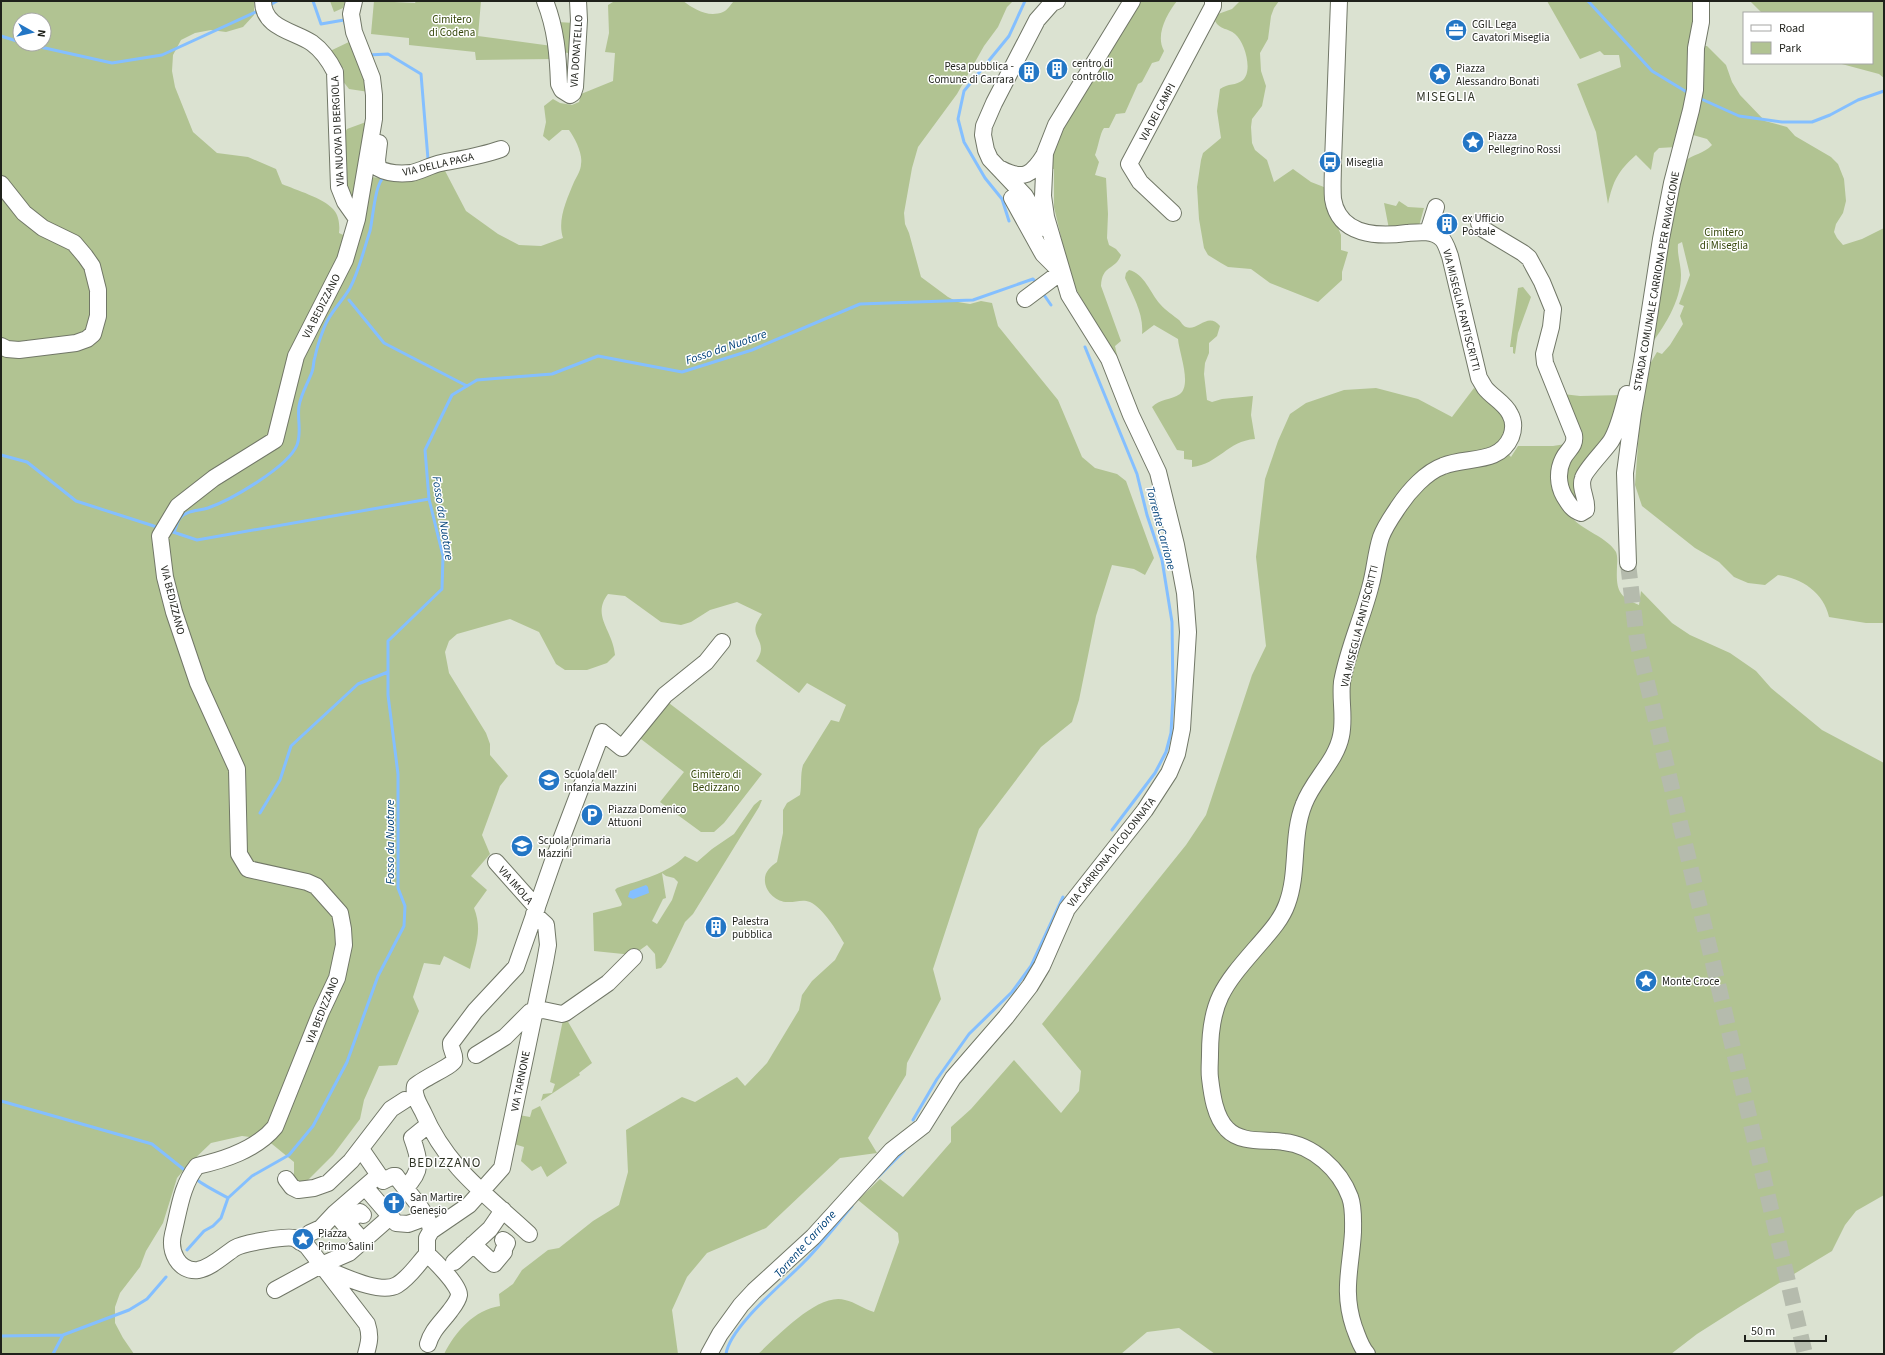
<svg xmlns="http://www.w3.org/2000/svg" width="1885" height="1355" font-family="'Source Sans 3',sans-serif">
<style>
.green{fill:#b1c392;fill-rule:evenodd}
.water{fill:#84bfff}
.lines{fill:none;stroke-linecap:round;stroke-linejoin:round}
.stream{stroke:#84bfff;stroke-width:3}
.minor-tunnel{stroke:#b5bbad;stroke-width:16;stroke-dasharray:16 8;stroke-linecap:butt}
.minor-casing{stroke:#717767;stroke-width:18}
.minor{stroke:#fff;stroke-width:16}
.labels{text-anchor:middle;stroke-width:3;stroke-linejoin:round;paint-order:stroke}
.park-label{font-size:11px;fill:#35460a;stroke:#fff}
.poi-label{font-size:11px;fill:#1f211b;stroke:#fff;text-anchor:start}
.street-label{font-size:11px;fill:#1f211b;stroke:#fff}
.water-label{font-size:12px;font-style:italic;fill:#00427a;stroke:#fff}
.quarter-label{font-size:13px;letter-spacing:1px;fill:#323729;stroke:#fff}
</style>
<rect width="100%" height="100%" fill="#dbe2d1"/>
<!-- green -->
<path class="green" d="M1,1H254V15L243,27L226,32L211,30L195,33L181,40L173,55L172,71L175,87L193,132L217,153L248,157L276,169L282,184C296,190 323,198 333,209C339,215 340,226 339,233L358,242L370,177L383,178L443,167L466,211L498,234L519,245L541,246L563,238C557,220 567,199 574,182C577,176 581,170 581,164C583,154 575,138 569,130H562L549,141L543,136L546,122L544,106L553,99L560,103L572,105L579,102L581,94L613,81L615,53L605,52L609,33L608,5L613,2L683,1C694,9 708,18 723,12C727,11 731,4 734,1H1013L1007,7L998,27L984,46L957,94L918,147L912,168L904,213L905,224L909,233L921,277L948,297L958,302L970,304L981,301L992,303L998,326L1058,400L1082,457L1095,468L1117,474L1126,481L1154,558L1145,575L1134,569L1112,565L1096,616L1079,700L1072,722L1041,747L979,829L933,969L941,999L907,1063L906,1075L868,1138L877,1153L840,1158L766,1228L707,1253L687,1277L672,1310L678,1354H444C456,1331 474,1310 500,1306L499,1294L513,1284L522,1270L548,1250L559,1248L593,1221L619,1205L628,1172L626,1130L682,1097L695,1102L737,1077L745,1086L767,1063L799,1010L802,995L812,981L835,960L844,943C837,931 823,908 810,902C803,899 796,902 789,902C778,903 766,893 765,882C764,872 770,867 777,862L783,833V810L787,803L800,795C802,785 800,775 803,765L831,720L839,722L846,705L807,683L799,693L756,661C769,643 752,639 756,625C757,622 760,617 762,614L737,602L710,610L691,622L681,625L661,622L625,596L608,594C591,616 613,630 615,655L607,663L587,670H565L556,664L539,632L510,619L457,634L449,641L445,652L449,673L486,733L490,744V755L508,776L500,786L482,835L490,854L471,876L487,890L474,908C483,931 475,947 470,969L444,956L440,965L424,963L413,997L419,1011L397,1065L379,1066L364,1100L360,1119L333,1155L305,1183H297L294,1178V1162L272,1144L258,1138L242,1136L211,1143L187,1166L177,1178L163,1223L146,1251L140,1267L120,1293L115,1307V1323L123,1338L134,1354H1ZM20,20H44V44H20Z
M330,1H345L343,8L334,12Z
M374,1L415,3L416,1H481L478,36L552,46L554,59L476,60L475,52L409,45V38L371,34Z
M1136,1H1177C1167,14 1155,35 1164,51L1159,61L1152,63L1142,82L1138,84L1125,113L1116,114L1109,128H1104C1100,133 1098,148 1095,155L1099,162L1095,175L1106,178L1108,214L1107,238L1109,245L1116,249L1121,255C1115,271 1102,264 1101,286L1121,341L1115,346L1119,364L1092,318L1075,287L1063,258L1062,241L1054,207V169H1049L1052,148Z
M1240,1H1279L1274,8L1271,16L1268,39L1260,53L1261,71L1266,86L1262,106L1252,119L1251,127L1252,143L1255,150L1267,160L1274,182L1293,169L1311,182L1329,189L1335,220L1341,235V250L1348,252L1342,272V280L1318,302L1270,283L1251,269L1228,267L1221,263L1208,255L1204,248L1199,219L1197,187L1201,160L1203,153L1221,138L1217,111L1220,89C1228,83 1236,86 1243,80C1253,71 1245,42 1235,34C1228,28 1220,30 1215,21L1218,14L1232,9Z
M1547,1H1694L1691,62L1679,140L1676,147L1659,148L1654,153L1651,170L1636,155C1618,171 1613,181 1608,204L1596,132L1577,84L1621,67L1619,55H1604L1600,51L1580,59Z
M1750,1H1884V78L1879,74L1838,63H1872V13H1762Z
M558,22L574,23V54L562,52Z
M351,41L369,92L349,89L342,80L344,69L331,53L330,51Z
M1701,46H1707L1726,65L1732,82L1740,95L1765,121L1787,127L1795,136L1831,157L1838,164L1844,179L1846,201L1843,213L1836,224L1834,232L1837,238L1843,245L1862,239L1884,228V623H1866L1829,617C1824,593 1802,578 1778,575L1765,585L1748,583L1734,577L1719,562L1695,548L1642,506L1635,485L1642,391L1648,378L1650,364L1657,352L1662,354L1670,345L1683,324L1680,316L1684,306L1679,304L1690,275L1682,242L1678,244C1677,255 1681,265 1681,275C1681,303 1663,327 1649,348L1684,162C1692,154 1704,154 1712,145L1707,139L1693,135Z
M366,122L353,207L348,201L343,136L347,129Z
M1399,201L1408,207L1424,208L1419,226L1389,229L1384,203L1396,206Z
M1129,270C1144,273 1151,294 1160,304C1166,311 1173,315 1179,320C1181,322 1183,326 1186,327C1197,332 1208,311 1220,326L1217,336L1209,343V353L1205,363L1204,374L1207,400L1212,402L1222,399L1253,396L1251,415L1255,439C1227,441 1219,464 1192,467V460L1184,459V451L1177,450L1152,407C1159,399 1171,400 1180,394C1192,384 1179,353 1178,339L1154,325L1142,334C1144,314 1133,296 1125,278L1126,273Z
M1523,287L1531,297L1518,333L1515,354L1513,353V347H1510L1518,288Z
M1376,388L1418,399L1452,417L1474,388C1486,399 1509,412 1506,430C1506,434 1501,440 1499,444L1511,457L1518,446H1553L1572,443L1565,452C1565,462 1564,504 1567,510C1576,530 1605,534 1616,552C1618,557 1617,563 1617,567C1616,589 1618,597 1639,605L1641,591L1672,623L1690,635L1730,653L1756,671L1771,688L1822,730L1884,763V1195L1856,1211L1845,1225L1832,1251L1741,1306L1697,1334L1671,1354H1215L1179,1328L1147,1332L1121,1354H758C777,1337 818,1292 845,1300C855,1302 864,1309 874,1312L899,1242L898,1233L858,1200L880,1179L903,1197L951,1142V1127L971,1109L1014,1060L1061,1113L1079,1091L1081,1071L1042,1024L1186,845L1206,815L1252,675L1266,646L1256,557L1265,479L1278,441L1290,414L1306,403L1344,390Z
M1563,394L1580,396L1623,395L1616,425L1592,460L1583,504L1575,505L1564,473L1577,448Z
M665,700L762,774L724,823L714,832H701L660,802L684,772L637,736Z
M760,800H762L759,807L693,914L685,922L666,962L661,968L656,969L655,954L647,945L633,955L594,951L593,913L621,906L622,904L615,890L617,888C640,880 667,874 685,856L697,862L712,849L734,834L754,805ZM662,873L666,876L674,878L678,882L672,900L657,924L652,921L663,899L666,898Z
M563,1020H567L592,1063L579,1073L580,1075L541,1101L543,1094L552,1093L555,1084L550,1082Z
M540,1106L567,1163L547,1177L541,1166L532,1171L521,1161L524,1147L514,1144L519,1115L530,1117L532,1110Z"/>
<!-- water -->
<path class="water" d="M646,885L648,887L649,893L633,899L628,897L630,891Z"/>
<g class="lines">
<!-- stream -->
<path class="stream" d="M313,1L321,24L344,20L345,24
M1588,1L1652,71L1690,94
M268,6L277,1
M1,36L20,42
M27,44L112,63L162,55L260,10
M368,55L388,54L421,74L428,159L427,160
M1699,98L1739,116L1782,122H1812L1830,115L1858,100L1884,91
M1009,221L1002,199L985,178L964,142L958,119L964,91L1009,36L1025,1
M1042,292L1051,305
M349,300L384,343L467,386
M1085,347L1137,474L1147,515L1162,560L1172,622L1173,696L1171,733L1166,752L1155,773L1112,830
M1,455L27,462L76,501L160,528
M173,532L197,540L429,499
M174,532C176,528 177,522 180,518C187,510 199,511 208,508C231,500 288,467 297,445C302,432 297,419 299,406C301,394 308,383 312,372C314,367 313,362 315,357C317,347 320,338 324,328C329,313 342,302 350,288C359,271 364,249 370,231C373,218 375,183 384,177
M260,813L280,780L291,746L358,684L388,672
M1,1101L152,1144L187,1172
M913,1120L937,1079L969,1034L1012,992L1031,966L1063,897
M878,1177L904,1151
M195,1178C199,1183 221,1194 228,1198
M187,1250L204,1231L213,1226L221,1218L228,1198L252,1176L289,1155L313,1126L347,1062L378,976L404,926L405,906L398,888V774L388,695V641L442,589L443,556L429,499L425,450L452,395L477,380L552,374L598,356L682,372L752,350L860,304L973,300L1033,279L1037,284
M1,1336L63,1335L129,1310L147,1299L166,1277
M53,1354L63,1335
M726,1354C730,1326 784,1283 804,1262C821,1245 836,1225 852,1206"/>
<!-- minor-tunnel -->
<path class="minor-tunnel" d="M1628,563L1637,640L1805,1354"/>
<!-- minor casing -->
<g class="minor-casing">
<path id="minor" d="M263,1C263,28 294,31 312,43C323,51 329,60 335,72L339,187L345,202L357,219
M354,1L351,14L354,32L372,78L374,95V119L357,219L345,260L296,356L275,440L214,478L178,506L160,536L165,577L174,612L198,683L237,769L239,854L248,869L307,882L316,886L340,913L343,929L344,945L337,978L321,1012L275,1127C256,1150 224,1160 197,1166C181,1186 179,1211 173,1234C169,1251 178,1272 198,1270C211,1268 224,1255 235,1248C243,1243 285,1236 294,1238C298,1240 303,1243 307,1246L367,1324C371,1336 369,1343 366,1354
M545,1C556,29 558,55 559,84L562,90L570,95L573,93L575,87L579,20L578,1
M1339,1L1333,162C1333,174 1332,187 1333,199C1339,236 1378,237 1407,233C1419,232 1433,230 1442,239C1446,243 1448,251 1450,256L1479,378C1481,381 1483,385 1485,388C1492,397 1505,403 1510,414C1514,421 1514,429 1511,437C1499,465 1467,456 1443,466C1426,472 1409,491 1399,506C1393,515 1385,526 1381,537C1376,552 1375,569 1371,584C1363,617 1348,648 1342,682C1340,700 1345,718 1341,736C1336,761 1313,780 1304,804C1291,836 1299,872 1287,904C1281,921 1267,935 1256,948C1223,986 1210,1002 1210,1054C1210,1062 1209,1071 1210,1078C1212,1095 1215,1117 1227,1129C1241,1144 1266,1139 1284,1142C1313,1145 1340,1170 1350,1197C1354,1208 1353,1220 1353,1232C1351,1268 1342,1291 1354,1327C1358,1337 1360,1346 1367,1354
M379,143L377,160L378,168C388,174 400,174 411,173C421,171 431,165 441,163C461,159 481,156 501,149
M1001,169C1024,181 1032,175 1045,154
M1,184L24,213L43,228L74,243L85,256L92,266L98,290V316L93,334L87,339L76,343L19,350L7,349L1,346
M1012,198L1043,254L1061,272L1025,299
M1173,213L1140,182L1129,164L1213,6V1
M1479,223L1483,229L1523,253L1529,258L1542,282L1553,309L1551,327L1544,354L1545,363L1574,435C1576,447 1567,450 1563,459C1557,471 1558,485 1564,496C1569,504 1572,510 1581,513L1586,510C1588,499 1579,489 1583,478C1585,470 1605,450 1611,441C1619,428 1623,409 1627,394
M1044,228L1025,196L990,159L986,150L983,135L984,126L994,103L1037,20L1052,3L1057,1
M1428,232L1436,207
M1628,563L1625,473L1633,413L1642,362L1661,239L1672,183L1691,110L1695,90L1696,48L1701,22V1
M496,862L537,908
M476,1055L505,1037L530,1012L543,1010L562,1014L565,1013L608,983L634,957
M361,1149L383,1181L393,1176H396C406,1191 430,1214 431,1231
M286,1179L292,1187L298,1190L314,1188L328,1183L351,1161L391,1109L405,1100
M365,1187L396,1223L408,1224L427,1217
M405,1188C423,1171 420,1160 412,1138L428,1125
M335,1213L373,1180
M363,1215L360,1212L347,1223L363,1241
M529,1234C486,1194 447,1168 423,1112C419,1104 413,1096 415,1086C422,1079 452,1066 454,1061C456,1055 450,1049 451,1043L475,1011L516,967L553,861L602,732L622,748L665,695L706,662L722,642
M300,1242L310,1233L321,1228L335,1213L345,1225L347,1223
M473,1244L494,1264L504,1252L503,1251L507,1243L503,1240
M427,1254V1238L431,1231L469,1205L502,1168L545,962L548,945L546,925L534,914
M427,1254C434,1260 460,1286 459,1295C458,1301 453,1307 450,1311C441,1323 432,1330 428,1344
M454,1262L490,1229L503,1210
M325,1269C341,1275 380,1295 397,1285C409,1278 418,1264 427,1254
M275,1290L321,1265L349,1253L390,1217
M709,1354L720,1334L741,1305L754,1291L813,1237L892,1150L923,1126L953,1078L1006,1017L1030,986L1042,966L1067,909L1145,810L1169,773L1177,754L1182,729L1188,632L1185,593L1176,545L1158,472L1131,415L1109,359L1069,295L1046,217L1043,196L1045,153L1056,125L1132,1"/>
</g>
<!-- minor -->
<use href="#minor" class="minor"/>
</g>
<!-- icons -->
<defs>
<g id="office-disc" transform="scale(1.15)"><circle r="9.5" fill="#2376c5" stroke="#fff"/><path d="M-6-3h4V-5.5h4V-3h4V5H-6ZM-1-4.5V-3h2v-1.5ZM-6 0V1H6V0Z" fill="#fff"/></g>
<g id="building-disc" transform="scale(1.15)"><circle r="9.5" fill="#2376c5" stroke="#fff"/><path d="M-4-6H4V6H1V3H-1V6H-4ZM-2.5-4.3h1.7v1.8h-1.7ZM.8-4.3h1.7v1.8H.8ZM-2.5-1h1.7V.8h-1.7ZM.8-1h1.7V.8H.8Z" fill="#fff"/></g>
<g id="sight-disc" transform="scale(1.15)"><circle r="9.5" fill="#2376c5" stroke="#fff"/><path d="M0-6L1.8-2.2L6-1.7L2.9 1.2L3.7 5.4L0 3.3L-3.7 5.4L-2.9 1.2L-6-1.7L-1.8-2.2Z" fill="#fff"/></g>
<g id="bus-disc" transform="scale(1.15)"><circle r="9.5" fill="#2376c5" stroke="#fff"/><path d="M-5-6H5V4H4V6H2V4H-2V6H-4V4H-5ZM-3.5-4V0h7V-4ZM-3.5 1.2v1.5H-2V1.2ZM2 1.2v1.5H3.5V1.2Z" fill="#fff"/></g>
<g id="school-disc" transform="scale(1.15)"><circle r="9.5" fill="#2376c5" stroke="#fff"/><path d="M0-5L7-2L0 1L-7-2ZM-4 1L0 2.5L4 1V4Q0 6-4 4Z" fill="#fff"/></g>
<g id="parking-disc" transform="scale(1.15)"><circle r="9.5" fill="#2376c5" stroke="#fff"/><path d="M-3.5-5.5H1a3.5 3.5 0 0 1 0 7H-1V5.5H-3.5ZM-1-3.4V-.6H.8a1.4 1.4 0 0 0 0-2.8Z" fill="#fff"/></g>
<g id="church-disc" transform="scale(1.15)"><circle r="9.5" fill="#2376c5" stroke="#fff"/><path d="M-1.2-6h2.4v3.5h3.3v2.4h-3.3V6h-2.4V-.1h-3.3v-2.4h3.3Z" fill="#fff"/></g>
</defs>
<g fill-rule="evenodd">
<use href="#office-disc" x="1456" y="30"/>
<use href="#building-disc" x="1057" y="69"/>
<use href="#building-disc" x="1029" y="72"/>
<use href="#sight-disc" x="1440" y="74"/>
<use href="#sight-disc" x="1473" y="142"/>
<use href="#bus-disc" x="1330" y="162"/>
<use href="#building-disc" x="1447" y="224"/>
<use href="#school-disc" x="549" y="780"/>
<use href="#parking-disc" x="592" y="815"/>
<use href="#school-disc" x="522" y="846"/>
<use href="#building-disc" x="716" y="927"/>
<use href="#sight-disc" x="1646" y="981"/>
<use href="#church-disc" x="394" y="1203"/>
<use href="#sight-disc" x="303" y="1239"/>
</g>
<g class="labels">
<!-- park labels -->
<g class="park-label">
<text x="452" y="23">Cimitero<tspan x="452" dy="13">di Codena</tspan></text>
<text x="1724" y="236">Cimitero<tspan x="1724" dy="13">di Miseglia</tspan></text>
<text x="716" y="778">Cimitero di<tspan x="716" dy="13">Bedizzano</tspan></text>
</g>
<!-- poi labels -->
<g class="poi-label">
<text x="1472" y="28">CGIL Lega<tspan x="1472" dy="13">Cavatori Miseglia</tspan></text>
<text x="1072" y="67">centro di<tspan x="1072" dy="13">controllo</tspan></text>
<text x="1014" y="70" text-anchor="end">Pesa pubblica -<tspan x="1014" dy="13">Comune di Carrara</tspan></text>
<text x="1456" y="72">Piazza<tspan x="1456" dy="13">Alessandro Bonati</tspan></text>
<text x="1488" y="140">Piazza<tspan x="1488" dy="13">Pellegrino Rossi</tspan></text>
<text x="1346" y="166">Miseglia</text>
<text x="1462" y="222">ex Ufficio<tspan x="1462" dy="13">Postale</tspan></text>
<text x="564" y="778">Scuola dell'<tspan x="564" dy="13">infanzia Mazzini</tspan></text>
<text x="608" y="813">Piazza Domenico<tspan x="608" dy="13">Attuoni</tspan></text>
<text x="538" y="844">Scuola primaria<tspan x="538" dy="13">Mazzini</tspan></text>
<text x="732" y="925">Palestra<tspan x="732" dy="13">pubblica</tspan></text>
<text x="1662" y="985">Monte Croce</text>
<text x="410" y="1201">San Martire<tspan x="410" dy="13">Genesio</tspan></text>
<text x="318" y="1237">Piazza<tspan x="318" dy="13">Primo Salini</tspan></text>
</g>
<!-- street labels -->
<g class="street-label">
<text transform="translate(576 51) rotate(-86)" y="4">VIA DONATELLO</text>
<text transform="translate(1157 112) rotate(-62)" y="4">VIA DEI CAMPI</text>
<text transform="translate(337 131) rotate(-93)" y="4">VIA NUOVA DI BERGIOLA</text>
<text transform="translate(438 164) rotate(-13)" y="4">VIA DELLA PAGA</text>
<text transform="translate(1656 281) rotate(-80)" y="4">STRADA COMUNALE CARRIONA PER RAVACCIONE</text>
<text transform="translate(321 306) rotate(-63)" y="4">VIA BEDIZZANO</text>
<text transform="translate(1462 310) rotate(76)" y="4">VIA MISEGLIA FANTISCRITTI</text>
<text transform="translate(173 600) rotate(76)" y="4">VIA BEDIZZANO</text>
<text transform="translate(1359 626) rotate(-76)" y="4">VIA MISEGLIA FANTISCRITTI</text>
<text transform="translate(1111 852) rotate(-52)" y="4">VIA CARRIONA DI COLONNATA</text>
<text transform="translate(516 885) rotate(49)" y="4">VIA IMOLA</text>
<text transform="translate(322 1010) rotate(-68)" y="4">VIA BEDIZZANO</text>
<text transform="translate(520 1081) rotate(-79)" y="4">VIA TARNONE</text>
</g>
<!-- water labels -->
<g class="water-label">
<text transform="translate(726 347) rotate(-19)" y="4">Fosso da Nuotare</text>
<text transform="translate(443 518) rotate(81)" y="4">Fosso da Nuotare</text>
<text transform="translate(1161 528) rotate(75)" y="4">Torrente Carrione</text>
<text transform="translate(390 842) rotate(-90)" y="4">Fosso da Nuotare</text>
<text transform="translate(805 1244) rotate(-48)" y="4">Torrente Carrione</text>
</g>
<!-- quarter labels -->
<g class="quarter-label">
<text x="1446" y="101">MISEGLIA</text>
<text x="445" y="1167">BEDIZZANO</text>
</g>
</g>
<!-- border -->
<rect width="1885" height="1355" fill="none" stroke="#1f211b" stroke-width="4"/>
<!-- legend -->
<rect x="1743" y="12" width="130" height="52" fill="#ffffff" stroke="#a5a6a4"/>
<rect x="1751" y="25" width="20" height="6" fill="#ffffff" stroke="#a5a6a4"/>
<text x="1779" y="32" font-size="12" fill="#1f211b">Road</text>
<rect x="1751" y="42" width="20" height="12" fill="#b1c392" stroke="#a5a6a4"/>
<text x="1779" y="52" font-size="12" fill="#1f211b">Park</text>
<!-- north arrow -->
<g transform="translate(32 32) rotate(98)"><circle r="19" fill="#ffffff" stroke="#a5a6a4"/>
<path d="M0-3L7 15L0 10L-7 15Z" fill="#2376c5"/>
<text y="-6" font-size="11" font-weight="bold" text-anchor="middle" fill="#1f211b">N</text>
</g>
<!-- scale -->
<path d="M1745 1335v6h81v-6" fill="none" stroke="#1f211b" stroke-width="2"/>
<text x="1751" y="1335" font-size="12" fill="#1f211b" stroke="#ffffff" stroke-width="3" paint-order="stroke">50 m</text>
</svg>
